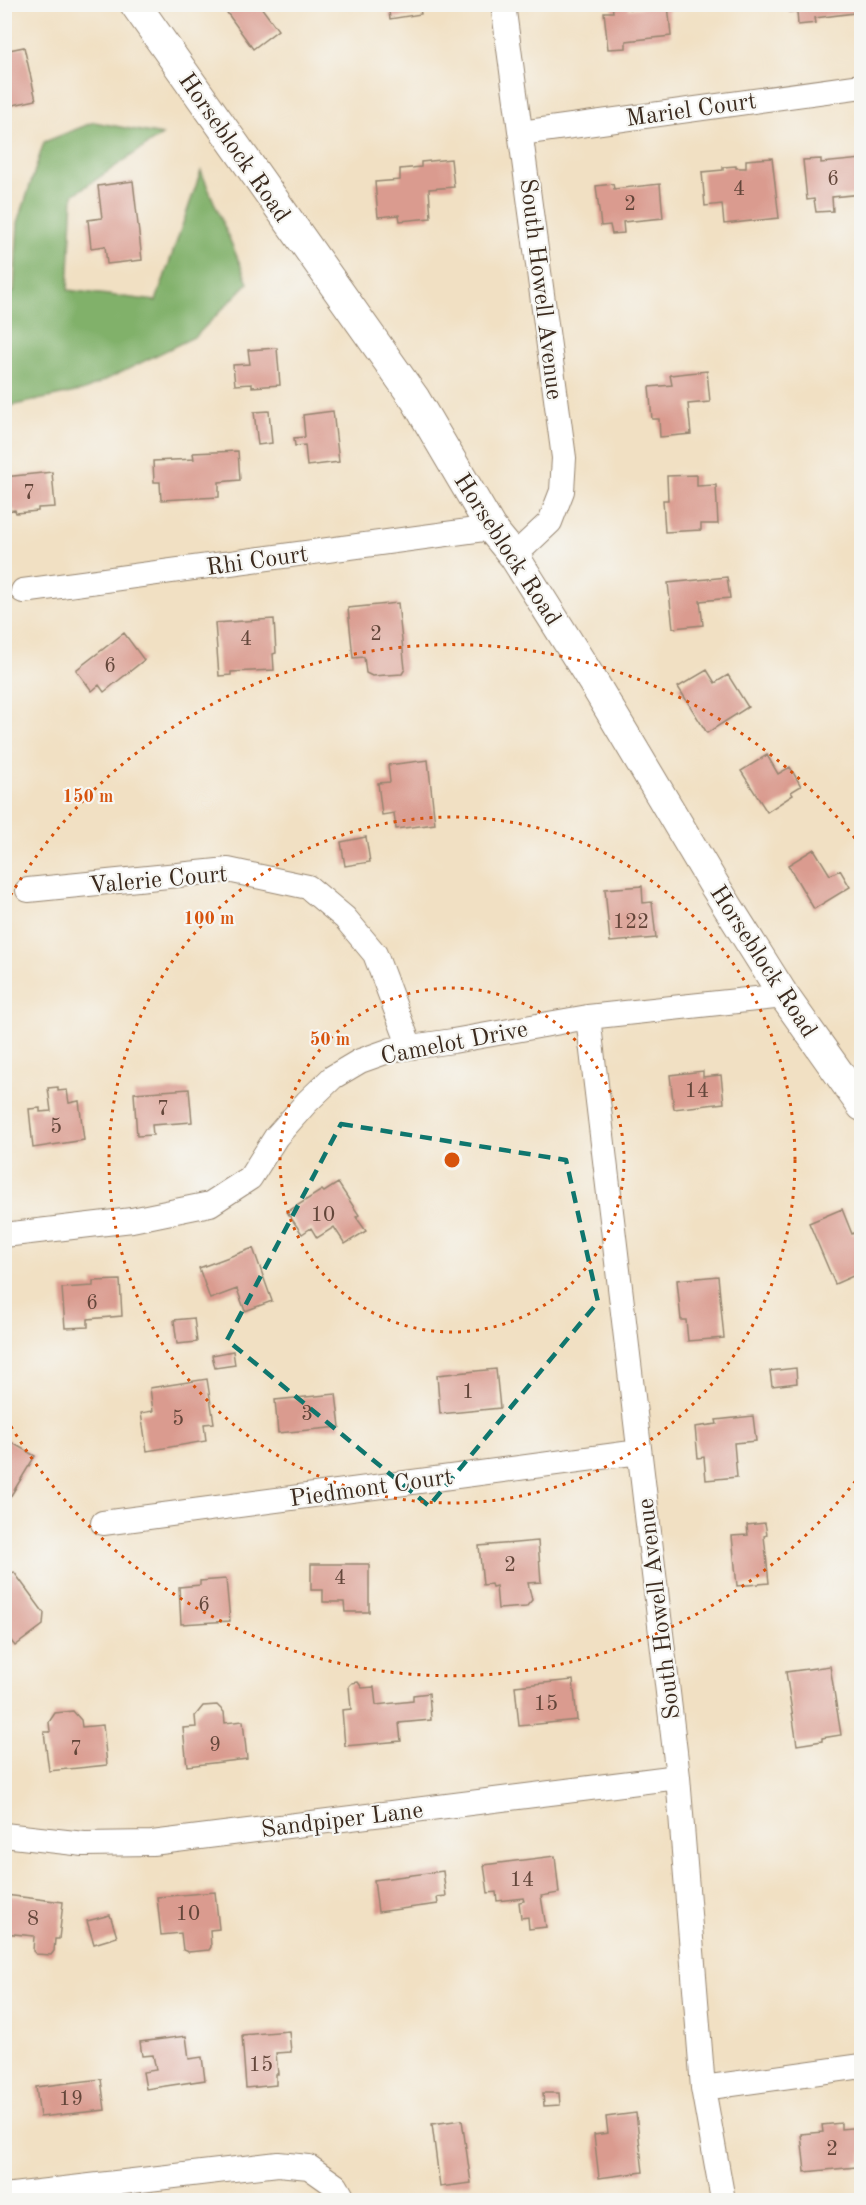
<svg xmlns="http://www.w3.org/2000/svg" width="866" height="2205" font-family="'Old Standard TT',serif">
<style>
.forest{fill:#81b16b;stroke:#5e6e44;stroke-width:1.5}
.building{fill:#da9b8f}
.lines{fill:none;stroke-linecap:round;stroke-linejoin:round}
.minor-casing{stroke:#968570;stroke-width:26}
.tertiary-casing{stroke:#968570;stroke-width:32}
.minor{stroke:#fff;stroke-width:24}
.tertiary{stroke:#fff;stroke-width:30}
.marked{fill:none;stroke:#0f766e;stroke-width:4.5;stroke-dasharray:12 8;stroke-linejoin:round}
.ring{fill:none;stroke:#d7540e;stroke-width:3;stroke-dasharray:3 6}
.labels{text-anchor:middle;stroke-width:4.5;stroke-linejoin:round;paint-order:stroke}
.number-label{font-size:21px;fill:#63463a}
.street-label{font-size:24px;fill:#3b2a1e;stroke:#f6f6f2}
.centre{fill:#d7540e;stroke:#f6f6f2;stroke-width:3}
.ring-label{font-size:18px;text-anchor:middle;font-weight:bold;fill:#d7540e;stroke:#f6f6f2;stroke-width:4.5;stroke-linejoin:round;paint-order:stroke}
</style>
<rect width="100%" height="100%" fill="#f6f6f2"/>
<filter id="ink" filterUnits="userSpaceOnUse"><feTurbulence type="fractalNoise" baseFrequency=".0167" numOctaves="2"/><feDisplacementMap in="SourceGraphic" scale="12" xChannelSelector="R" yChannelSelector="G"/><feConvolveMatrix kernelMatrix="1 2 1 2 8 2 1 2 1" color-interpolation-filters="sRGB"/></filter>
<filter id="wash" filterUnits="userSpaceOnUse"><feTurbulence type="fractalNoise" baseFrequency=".008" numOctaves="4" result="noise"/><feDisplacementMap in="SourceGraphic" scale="24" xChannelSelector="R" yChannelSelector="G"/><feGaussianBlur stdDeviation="1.35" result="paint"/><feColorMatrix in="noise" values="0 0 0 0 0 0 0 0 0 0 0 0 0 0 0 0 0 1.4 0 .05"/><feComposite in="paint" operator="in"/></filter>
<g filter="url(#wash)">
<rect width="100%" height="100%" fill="#f1e0c3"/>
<!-- forest -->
<path class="forest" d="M94,122L162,135L73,195L68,290L156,301L201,171L248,283L196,336L85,390L5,407V294L14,292L18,223L44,142Z"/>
<g id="blocks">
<!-- building -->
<path class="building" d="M226,4H264L261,7L278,30L253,49L223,7Z
M388,4H419L421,14L390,19Z
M612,4H629V9L668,4L671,36L626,41V48L608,49L604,12H613Z
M788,4H861L862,12L815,18L816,23L798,25L797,11L789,12Z
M24,47L36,100L4,107V51Z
M772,158L779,218L724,224L722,204L705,206L702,172L723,170V167L736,166V168H746V160Z
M451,159L454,187L429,189L431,218L400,221L399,215L378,217L375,182L400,180V169L421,167V162Z
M821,159V163L862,159V194L832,197L833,211L816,212L814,199L807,200L803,160Z
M133,181L142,260L107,264L105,246L91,248L88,220L102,218L98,186Z
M613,184L614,189L660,184L663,218L623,222L624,233L612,234L610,225L601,226L596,186Z
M277,348L280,385L252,387V384L235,385L233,365L250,364L248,350Z
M707,371L710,402L688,404L691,434L660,437L659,419H652L649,387L672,385L670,375Z
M269,411L272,443L258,445L254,412Z
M333,411L339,462L307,466L305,445L295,446L294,438L305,437L303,415Z
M238,451L240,480L219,482V497L161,500L160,482H154L153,461L194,459L193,453Z
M52,472L55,507L38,508V511L16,513L15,510L4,511V477Z
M697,475V486L716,485L718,524H701V530L665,532L663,500H668L667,476Z
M727,577L730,598L700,601L703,625L673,628L668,583Z
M398,603L405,669L402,674L372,676L366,673L364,657L353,658L348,608Z
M274,619L276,653L273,654L274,670L231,672V675L219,676L215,623Z
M124,633L144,660L104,692L99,685L92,691L76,670Z
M707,670L715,683L728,675L748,707L707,733L678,687Z
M767,755L778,774L790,767L801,786L791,792L793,795L767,812L741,771Z
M428,760L435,824L396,829L394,813L382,815L378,783L390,782L388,765Z
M366,837L370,862L345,866L341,842Z
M814,849L830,875L840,870L850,887L814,909L788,865Z
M642,886L643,903L652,902L656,938L610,942L605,889Z
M703,1071V1077L721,1075L724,1103L674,1109L670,1075Z
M58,1087V1091L67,1090L69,1103L79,1101L84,1140L33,1148L29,1109L40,1108V1112L51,1111L48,1088Z
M189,1089L192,1122L152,1125L153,1135L137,1136L134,1093Z
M338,1183L359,1215L356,1217L366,1231L345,1244L334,1227L317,1238L311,1228L302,1234L287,1212L322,1190L324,1192Z
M842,1209L852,1234L858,1231L862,1240V1272L835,1284L809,1223Z
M253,1248L272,1301L245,1311L237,1289L210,1299L199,1268Z
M718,1276L724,1338L688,1341L686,1320H681L677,1280Z
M120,1280L122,1316L88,1319V1327L65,1328L62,1288L93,1286V1281Z
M194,1318L197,1342L177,1344L174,1320Z
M233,1351L235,1365L215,1368L212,1355Z
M796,1368L797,1383L772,1386L770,1371Z
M496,1369L500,1408L440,1414L437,1375Z
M207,1379L214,1423L204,1424L206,1441L147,1451L141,1413L153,1411L150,1388Z
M336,1394L340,1427L278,1433L275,1400Z
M753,1416L756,1441L734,1443L737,1477L706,1480L704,1457L698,1458L695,1427L717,1424L716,1420Z
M4,1438L35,1456L4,1507Z
M765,1523L767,1535L764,1536L769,1583L737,1586L732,1536L748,1535L747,1525Z
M538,1541L541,1582L528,1583L532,1600L526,1607L498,1609L496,1586L492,1587L491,1584L483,1585L479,1546Z
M311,1564H369V1612H345L344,1602H323V1590H311Z
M14,1572L44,1613L43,1625L15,1646L4,1632V1579Z
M226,1579L230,1621L181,1624L179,1587L200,1585V1581Z
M830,1666L841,1735L822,1738V1741L797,1745L786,1672Z
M573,1680L577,1720L519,1726L515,1686Z
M358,1682L362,1688L374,1687L376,1705L413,1701V1695L429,1693L431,1720L399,1723L401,1741L345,1746L342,1710L351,1709L349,1686L352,1683Z
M217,1705L224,1712L225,1723L243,1721L247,1759L187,1766L183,1728L196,1727L195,1716L203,1706Z
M73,1711L81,1720L82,1727L103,1725L107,1765L49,1771L44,1732H50L49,1722L55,1713Z
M555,1856L559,1893L541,1896L546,1927L529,1929L528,1917L521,1918L519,1902L524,1901L523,1898L497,1901L496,1892L488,1893L484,1865Z
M443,1871L446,1896L437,1897L438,1904L378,1912L374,1880Z
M215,1892L219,1929L210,1930L211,1947L209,1950L188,1952L183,1950L181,1933L161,1935L157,1897Z
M5,1895L63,1902L59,1939H55L54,1951L51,1955L36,1954L33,1951L34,1936L4,1933Z
M110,1915L117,1937L94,1944L87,1921Z
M289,2031L291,2052L276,2053L278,2074H276V2085L246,2088L242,2035Z
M186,2036L189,2059L202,2057L205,2080L146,2089L143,2072L156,2070L153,2055L142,2056L140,2042Z
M101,2079L105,2110L40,2117L36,2087Z
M543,2093H559L560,2105L544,2106Z
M636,2113L643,2172L599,2178L594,2135L608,2133L606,2117Z
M462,2120L471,2183L440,2187L432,2124Z
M841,2123V2129L862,2127V2162H856V2167L805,2172L801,2134L823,2132L822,2125Z"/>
</g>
</g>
<g filter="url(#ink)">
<use href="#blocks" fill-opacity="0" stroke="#968570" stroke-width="1.5"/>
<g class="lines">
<!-- minor casing -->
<g class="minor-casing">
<path id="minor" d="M503,4L564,458L562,491L550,522L514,556
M521,133L862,86
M23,591L491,528
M28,890L228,870L308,887L345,918L375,954L410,1047
M588,1017L678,1777L703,2088L723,2200
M4,1235L132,1220L210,1204L250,1178L276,1137L307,1102L333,1077L360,1061L391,1050L453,1041L588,1017L784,996
M103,1523L639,1452
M4,1835L84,1844L152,1843L678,1777
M703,2088L862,2066
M4,2196L278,2164L309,2167L336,2186L344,2200"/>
</g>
<!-- tertiary casing -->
<g class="tertiary-casing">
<path id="tertiary" d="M135,4L415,399L491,528L514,556L595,685L716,888L784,996L862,1106"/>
</g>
<!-- minor -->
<use href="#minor" class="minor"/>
<!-- tertiary -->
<use href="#tertiary" class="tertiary"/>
</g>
</g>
<!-- marked area -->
<path class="marked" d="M341,1124L566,1160L598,1302L429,1506L227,1340Z"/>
<!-- distance rings -->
<g class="ring">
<circle cx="452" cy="1160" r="172"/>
<circle cx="452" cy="1160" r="343"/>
<path d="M861 1474A515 515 0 0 1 6 1418M6 903A515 515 0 0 1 861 846"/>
</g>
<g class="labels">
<!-- number labels -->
<g class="number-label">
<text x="833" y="185">6</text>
<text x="739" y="195">4</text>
<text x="630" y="210">2</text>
<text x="29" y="499">7</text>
<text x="376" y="640">2</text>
<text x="246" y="645">4</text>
<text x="110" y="672">6</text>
<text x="631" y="928">122</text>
<text x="697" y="1097">14</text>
<text x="163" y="1115">7</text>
<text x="56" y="1133">5</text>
<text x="323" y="1221">10</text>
<text x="92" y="1309">6</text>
<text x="468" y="1398">1</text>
<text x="307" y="1420">3</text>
<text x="178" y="1425">5</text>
<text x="510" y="1571">2</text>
<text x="340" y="1584">4</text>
<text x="204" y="1611">6</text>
<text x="546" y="1710">15</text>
<text x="215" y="1751">9</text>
<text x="76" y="1755">7</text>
<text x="522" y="1886">14</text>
<text x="188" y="1920">10</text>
<text x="33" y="1925">8</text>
<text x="261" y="2071">15</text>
<text x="71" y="2105">19</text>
<text x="832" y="2155">2</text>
</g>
<!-- street labels -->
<g class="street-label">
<text transform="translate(691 109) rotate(-8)" y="8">Mariel Court</text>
<text transform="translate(235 147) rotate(55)" y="8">Horseblock Road</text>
<text transform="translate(542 289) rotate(83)" y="8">South Howell Avenue</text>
<text transform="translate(508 549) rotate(57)" y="8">Horseblock Road</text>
<text transform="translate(257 560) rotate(-8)" y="8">Rhi Court</text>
<text transform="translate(158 879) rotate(-5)" y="8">Valerie Court</text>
<text transform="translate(764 961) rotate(57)" y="8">Horseblock Road</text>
<text transform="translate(454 1042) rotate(-11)" y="8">Camelot Drive</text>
<text transform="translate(371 1487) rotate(-8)" y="8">Piedmont Court</text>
<text transform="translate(658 1609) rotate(-97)" y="8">South Howell Avenue</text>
<text transform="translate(342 1819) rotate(-7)" y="8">Sandpiper Lane</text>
</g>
</g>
<circle cx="452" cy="1160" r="9" class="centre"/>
<g class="ring-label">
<text x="88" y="802">150 m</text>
<text x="209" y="924">100 m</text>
<text x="330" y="1045">50 m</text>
</g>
<!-- margin -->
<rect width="866" height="2205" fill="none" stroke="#f6f6f2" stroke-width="24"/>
</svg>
